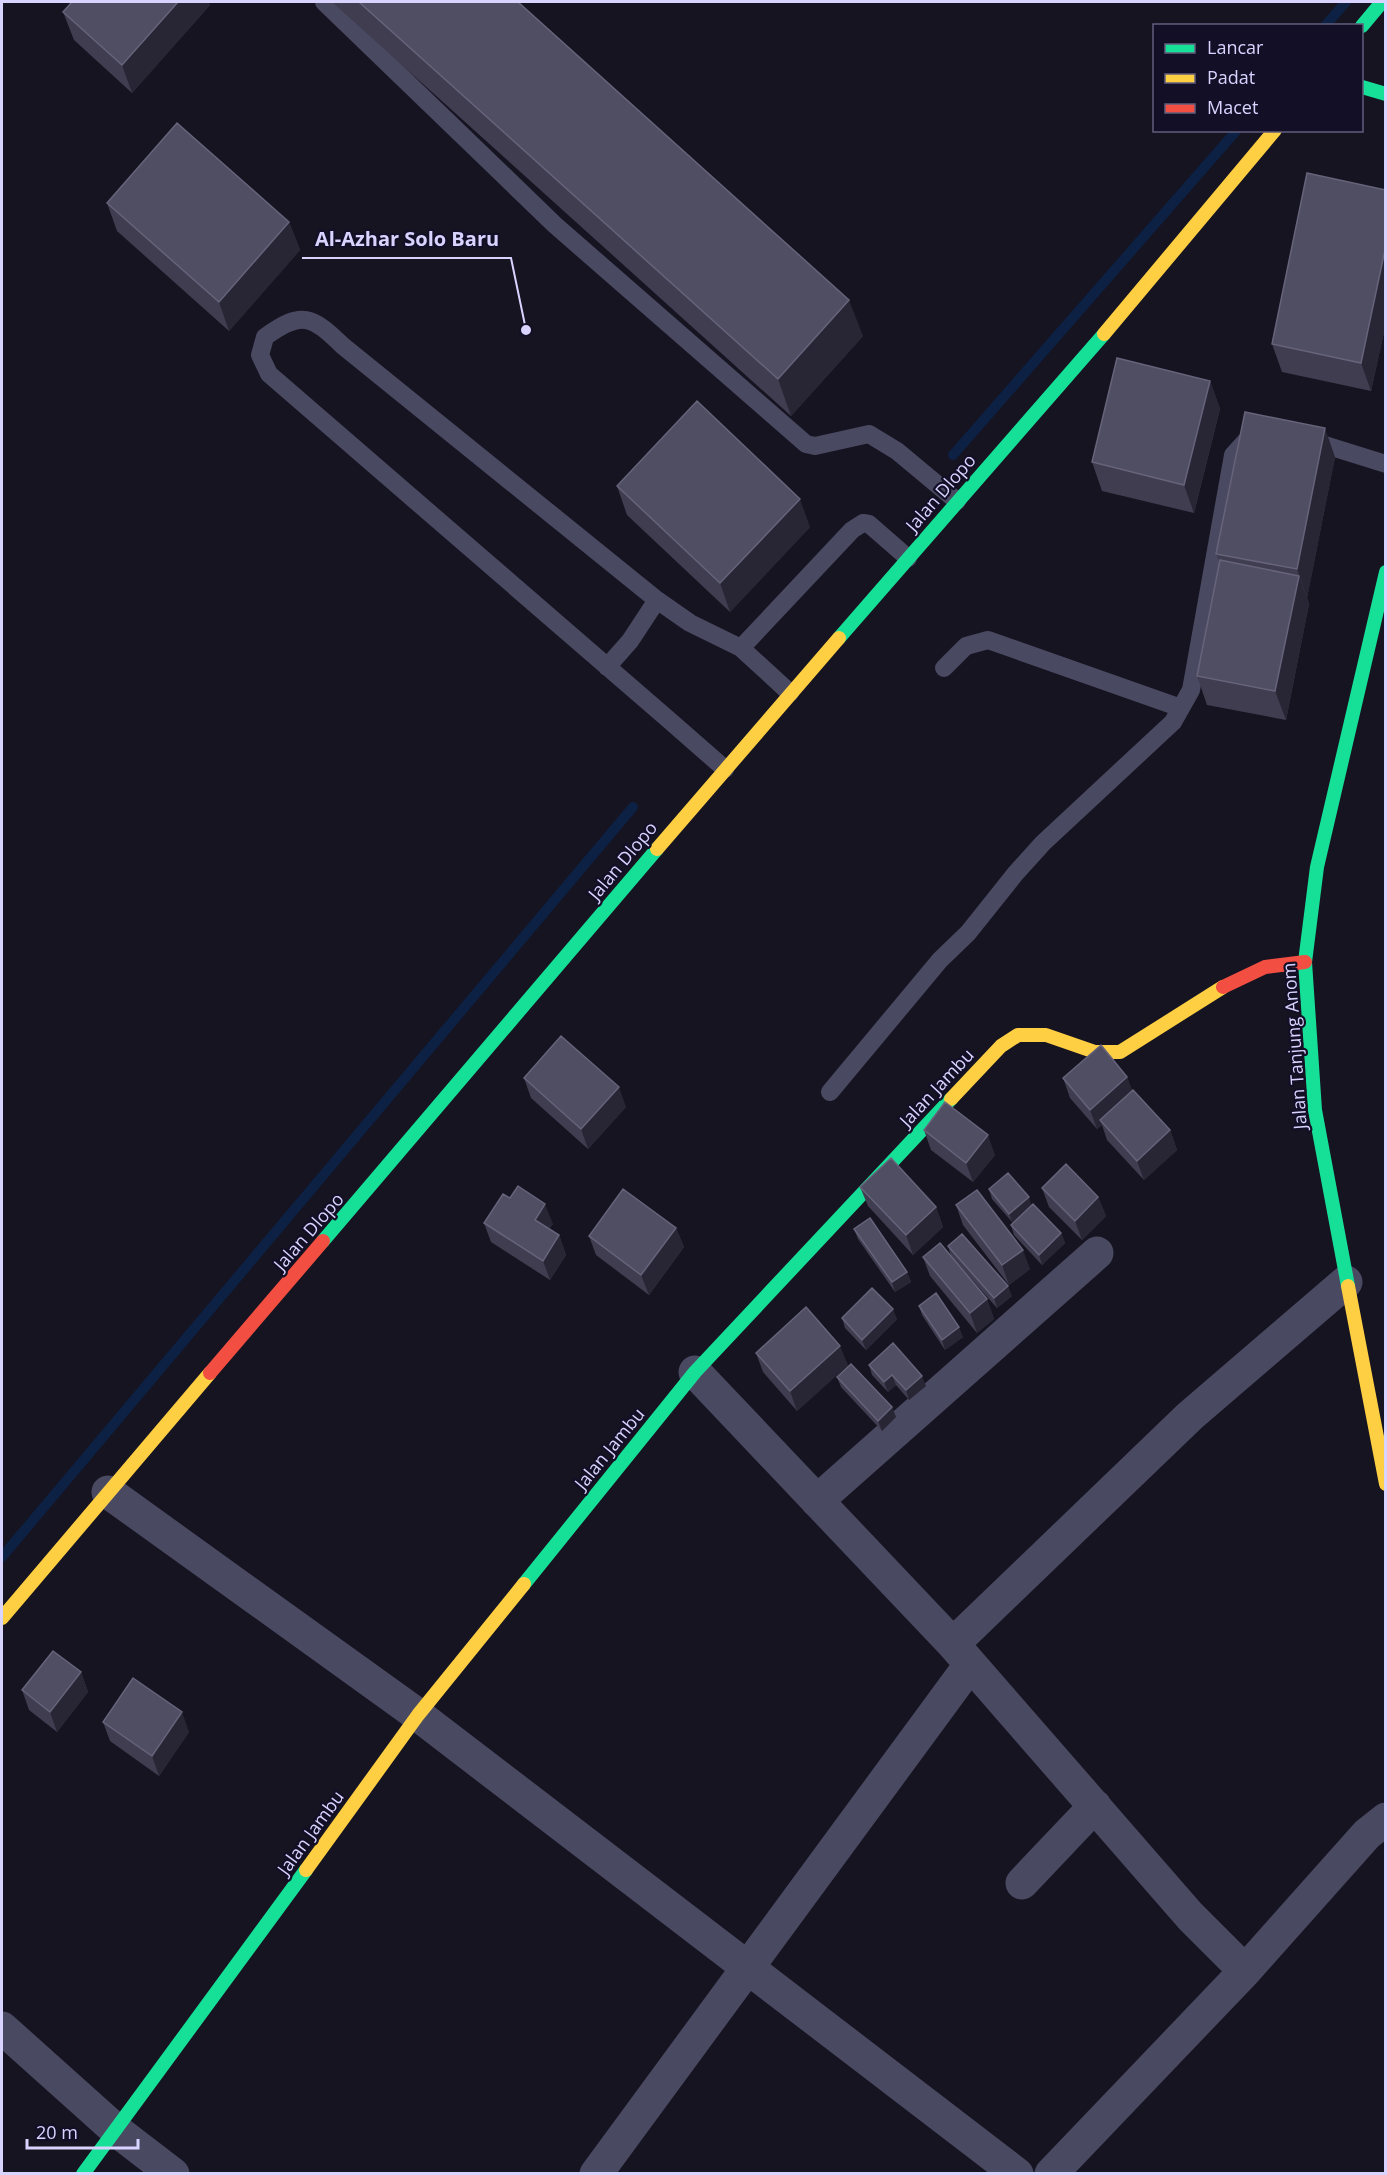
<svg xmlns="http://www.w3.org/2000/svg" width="1387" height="2175" font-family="'Open Sans',sans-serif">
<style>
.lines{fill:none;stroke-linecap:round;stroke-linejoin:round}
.stream{stroke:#0d2144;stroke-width:10}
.lane{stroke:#4a4962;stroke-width:18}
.street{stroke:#4a4962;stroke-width:33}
.fast{stroke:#16e098;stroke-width:14}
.slow{stroke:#ffcf43;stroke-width:14}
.jam{stroke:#f24e42;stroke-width:14}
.wall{fill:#403d50}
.shaded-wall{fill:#282635}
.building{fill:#504e63;stroke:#66637b;stroke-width:1.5}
.labels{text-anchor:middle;stroke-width:4.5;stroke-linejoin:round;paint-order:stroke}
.street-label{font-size:18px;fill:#d9d4ff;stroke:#130f26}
.leader{fill:none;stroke:#d9d4ff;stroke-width:2}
.callout-dot{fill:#d9d4ff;stroke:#130f26;stroke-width:2}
.callout-label{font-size:20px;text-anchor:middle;font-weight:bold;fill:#d9d4ff;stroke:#130f26;stroke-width:4.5;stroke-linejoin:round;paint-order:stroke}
</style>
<rect width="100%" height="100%" fill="#161421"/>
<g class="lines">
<!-- stream -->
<path class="stream" d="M1325,26L1346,2
M953,455L1237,130
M2,1557L633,807"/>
<!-- lane -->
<path class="lane" d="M324,2L555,225L806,444L815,446L869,434L897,451L957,501
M1309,440L1386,464
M657,600L690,623L741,648L790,693
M741,648L852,530L863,523L869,524L908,558
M607,667L630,641L657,600L343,346C312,316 302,310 265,337L260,355L269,374L669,720L725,769
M944,668L966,646L988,640L1181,708
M830,1092L940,960L968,933L1015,874L1043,843L1173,722L1191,690L1233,455L1253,433"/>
<!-- street -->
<path class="street" d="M695,1372L953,1644L1190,1916L1245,1971
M108,1492L418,1715L1017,2174
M817,1501L1097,1253
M953,1644L1190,1416L1346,1282
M1022,1883L1095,1806
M2,2028L117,2131L173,2174
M596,2174L970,1665
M1051,2174L1245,1971L1367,1834L1386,1819"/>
<!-- fast -->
<path class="fast" d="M1362,26L1382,2
M1362,87L1386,94
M839,638L1104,334
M323,1241L657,849
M1348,1286L1315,1110L1305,962L1317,867L1386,572
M524,1584L695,1372L951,1099
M83,2174L306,1870"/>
<!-- slow -->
<path class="slow" d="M1104,334L1275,130
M657,849L839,638
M951,1099L1001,1046L1018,1035H1046L1095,1052H1120L1223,987
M1348,1286L1386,1484
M2,1618L210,1373
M306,1870L418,1715L524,1584"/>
<!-- jam -->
<path class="jam" d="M1223,987L1265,967L1305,962
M210,1373L323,1241"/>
</g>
<!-- wall -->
<path class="wall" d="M332,2H518L863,336L791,416Z
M210,5L132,93L74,40L63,12Z
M1386,190V323L1371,391L1282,372L1272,344Z
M107,203L289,222L300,250L229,331L117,231Z
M1210,381L1220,409L1194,513L1102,491L1092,462Z
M1335,457L1307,598L1309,604L1286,720L1207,705L1197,676L1220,563L1216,554Z
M617,486L810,527L730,612L627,515Z
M1127,1077L1132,1091L1170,1130L1177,1150L1144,1180L1107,1140L1102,1125L1097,1129L1070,1098L1063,1078Z
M524,1078L626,1107L588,1149L531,1098Z
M924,1130L995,1155L973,1182L931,1150Z
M860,1187L936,1207L943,1227L913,1255L868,1206Z
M1042,1188L1098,1197L1106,1216L1082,1240L1049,1207Z
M989,1189L1032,1205L1061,1233L1065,1243L1042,1265L1014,1235L1011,1225L1013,1223L992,1199Z
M956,1205L1030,1269L1009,1285L963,1225Z
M484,1223L553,1224L549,1229L559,1235L566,1255L550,1280L491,1242Z
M676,1228L684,1247L649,1295L596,1255L589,1236Z
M854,1229L907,1272L911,1282L895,1292L858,1239Z
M948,1246L1012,1296L997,1308L951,1256Z
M923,1257L987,1299L994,1319L977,1333L930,1276Z
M919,1306L963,1337L945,1350L922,1315Z
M842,1318L897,1319L866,1350L845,1328Z
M756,1353L848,1365L797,1411L763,1372Z
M869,1365L926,1386L909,1400L896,1385L888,1392L872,1375Z
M837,1377L892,1407L896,1417L882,1431L841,1387Z
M81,1672L88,1692L57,1732L29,1710L22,1690Z
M103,1722L189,1732L159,1776L110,1741Z"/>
<!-- shaded-wall -->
<path class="shaded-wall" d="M178,2H209L210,5L132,93L122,65Z
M289,222L300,250L229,331L219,302Z
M1386,245V323L1371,391L1361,363Z
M849,300L863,336L791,416L778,379Z
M1210,381L1220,409L1194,513L1184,485Z
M1325,428L1335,457L1307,598L1297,569Z
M800,499L810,527L730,612L720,583Z
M1299,576L1309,604L1286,720L1275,691Z
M1127,1077L1135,1097L1100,1120L1102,1125L1097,1129L1090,1110Z
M619,1087L626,1107L588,1149L581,1129Z
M1170,1130L1177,1150L1144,1180L1137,1161Z
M988,1135L995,1155L973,1182L966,1163Z
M1029,1197L1032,1207L1013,1224L1009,1214Z
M1098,1197L1106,1216L1082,1240L1075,1221Z
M545,1204L553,1224L542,1239L535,1220Z
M936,1207L943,1227L913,1255L906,1235Z
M676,1228L684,1247L649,1295L641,1275Z
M1061,1233L1065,1243L1042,1265L1039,1255Z
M559,1235L566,1255L550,1280L543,1261Z
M1023,1250L1030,1269L1009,1285L1002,1265Z
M907,1272L911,1282L895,1292L892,1282Z
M1008,1286L1012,1296L997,1308L994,1298Z
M987,1299L994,1319L977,1333L970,1313Z
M893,1309L897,1319L866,1350L862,1340Z
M959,1327L963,1337L945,1350L942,1340Z
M840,1346L848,1365L797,1411L790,1391Z
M892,1375L896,1385L888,1392L884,1382Z
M922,1376L926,1386L909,1400L906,1390Z
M892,1407L896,1417L882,1431L878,1421Z
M81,1672L88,1692L57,1732L50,1712Z
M182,1712L189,1732L159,1776L152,1756Z"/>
<!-- building -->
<path class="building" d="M72,2H178L122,65L63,12Z
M359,2H518L849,300L778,379Z
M177,123L289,222L219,302L107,203Z
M1307,173L1386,190V245L1361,363L1272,344Z
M1117,358L1210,381L1184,485L1092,462Z
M697,401L800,499L720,583L617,486Z
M1245,412L1325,428L1297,569L1216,554Z
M1220,560L1299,576L1275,691L1197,676Z
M561,1036L619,1087L581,1129L524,1078Z
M1101,1045L1127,1077L1090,1110L1063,1078Z
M1133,1090L1170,1130L1137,1161L1100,1120Z
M945,1102L988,1135L966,1163L924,1130Z
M891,1158L936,1207L906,1235L860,1187Z
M1066,1164L1098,1197L1075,1221L1042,1188Z
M1008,1173L1029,1197L1009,1214L989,1189Z
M518,1186L545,1204L535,1220L559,1235L543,1261L484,1223L503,1194L510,1198Z
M623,1189L676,1228L641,1275L589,1236Z
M977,1190L1023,1250L1002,1265L956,1205Z
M1033,1204L1061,1233L1039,1255L1011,1225Z
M870,1218L907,1272L892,1282L854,1229Z
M962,1234L1008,1286L994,1298L948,1246Z
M940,1243L987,1299L970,1313L923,1257Z
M872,1288L893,1309L862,1340L842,1318Z
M936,1293L959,1327L942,1340L919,1306Z
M806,1307L840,1346L790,1391L756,1353Z
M893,1343L922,1376L906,1390L892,1375L884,1382L869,1365Z
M851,1364L892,1407L878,1421L837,1377Z
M53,1651L81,1672L50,1712L22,1690Z
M133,1678L182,1712L152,1756L103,1722Z"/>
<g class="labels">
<!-- street labels -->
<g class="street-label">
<text transform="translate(941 493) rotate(-49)" y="6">Jalan Dlopo</text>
<text transform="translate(623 861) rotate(-50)" y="6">Jalan Dlopo</text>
<text transform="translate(1295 1046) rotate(-94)" y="6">Jalan Tanjung Anom</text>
<text transform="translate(937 1088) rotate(-47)" y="6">Jalan Jambu</text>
<text transform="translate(309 1232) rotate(-49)" y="6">Jalan Dlopo</text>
<text transform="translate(610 1449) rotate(-51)" y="6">Jalan Jambu</text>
<text transform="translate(311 1833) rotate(-54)" y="6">Jalan Jambu</text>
</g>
</g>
<!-- callouts -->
<path class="leader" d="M526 330L511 258H302"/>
<circle class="callout-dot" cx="526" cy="330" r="6"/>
<g class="callout-label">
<text x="407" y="246">Al-Azhar Solo Baru</text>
</g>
<!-- border -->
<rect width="1387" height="2175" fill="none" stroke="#d9d4ff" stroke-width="6"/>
<!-- legend -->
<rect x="1153" y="24" width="210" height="108" fill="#130f26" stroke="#625e7d" stroke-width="1.5"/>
<rect x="1165" y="44" width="30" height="9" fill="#16e098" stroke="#625e7d" stroke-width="1.5"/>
<text x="1207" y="54" font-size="18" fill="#d9d4ff">Lancar</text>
<rect x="1165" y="74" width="30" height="9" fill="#ffcf43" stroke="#625e7d" stroke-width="1.5"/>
<text x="1207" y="84" font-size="18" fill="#d9d4ff">Padat</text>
<rect x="1165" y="104" width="30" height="9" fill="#f24e42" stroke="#625e7d" stroke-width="1.5"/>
<text x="1207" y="114" font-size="18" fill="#d9d4ff">Macet</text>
<!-- scale -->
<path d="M27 2139v9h111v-9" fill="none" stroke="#d9d4ff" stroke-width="3"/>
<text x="36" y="2139" font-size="18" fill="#d9d4ff" stroke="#130f26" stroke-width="4.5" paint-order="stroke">20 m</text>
</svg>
